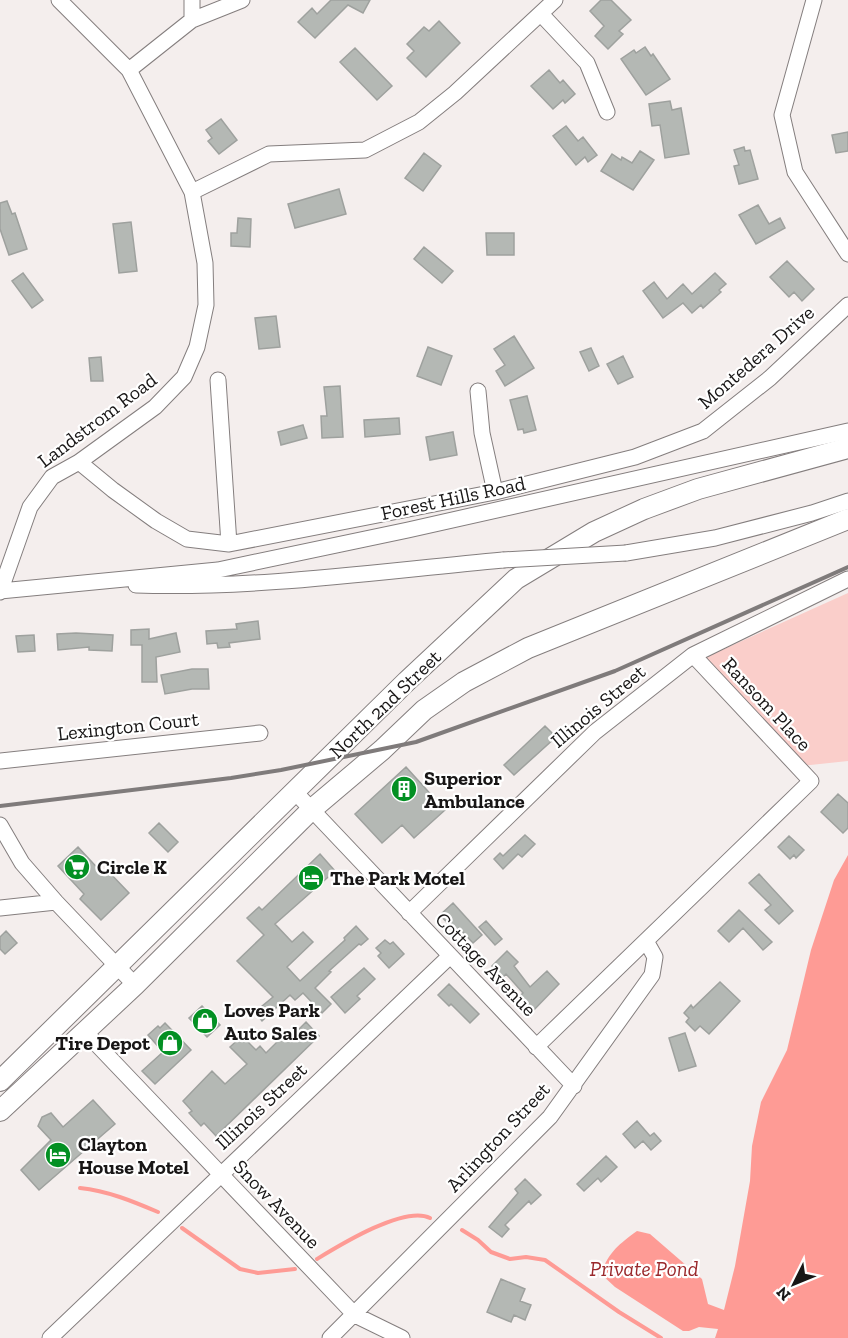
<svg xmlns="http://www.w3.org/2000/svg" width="848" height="1338" font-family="'Zilla Slab',serif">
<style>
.green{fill:#faceca}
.water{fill:#fe9b95}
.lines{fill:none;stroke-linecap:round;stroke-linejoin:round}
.stream{stroke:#fe9b95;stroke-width:4}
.building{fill:#b4b8b4;stroke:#9ea19e;stroke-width:1.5}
.minor-casing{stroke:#847e7e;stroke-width:17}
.major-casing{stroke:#847e7e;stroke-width:22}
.minor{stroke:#fff;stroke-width:15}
.major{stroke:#fff;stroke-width:20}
.rail{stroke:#7f7b7b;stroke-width:4}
.minor-bridge-casing{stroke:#847e7e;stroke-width:17;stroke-linecap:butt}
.minor-bridge{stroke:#fff;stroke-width:15}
.labels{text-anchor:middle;stroke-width:4.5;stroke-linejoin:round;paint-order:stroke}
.street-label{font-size:20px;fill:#181616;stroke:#fff}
.poi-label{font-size:20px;font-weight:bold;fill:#181616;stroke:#fff;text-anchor:start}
.water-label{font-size:21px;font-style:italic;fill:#9a292c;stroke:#fff}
</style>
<rect width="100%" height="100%" fill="#f4eeed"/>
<!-- green -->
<path class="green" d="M848,593V761L801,766L704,658Z"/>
<!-- water -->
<path class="water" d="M848,855V1338H715L718,1329L699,1327L689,1331H683L615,1287L601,1274C608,1253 619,1244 637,1231L650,1234L702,1279L708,1304L724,1310L735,1266L750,1181L752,1146L761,1102L787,1050L811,950L834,880Z"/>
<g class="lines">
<!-- stream -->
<path class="stream" d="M80,1188C108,1191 132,1201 158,1212
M182,1228L240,1269L258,1273L295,1269
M462,1230L478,1240L491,1252L510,1259L526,1257L545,1260L619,1312L661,1338
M317,1259C340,1245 405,1205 430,1218"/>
</g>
<!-- building -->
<path class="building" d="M331,0H370L363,13L348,5L315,38L298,22L312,8L317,14Z
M601,0H611L631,20L619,31L623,34L608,49L595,36L604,26L590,11Z
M439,21L460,43L426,77L407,58L414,51L407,44L424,27L429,31Z
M645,47L651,56L653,54L670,79L646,95L621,59L634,50L636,53Z
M355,48L392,86L377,100L340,62Z
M549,70L560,83L563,80L575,94L565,103L563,100L553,109L531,86Z
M670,101L672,110L681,108L689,154L665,158L660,125L652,126L649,104Z
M221,119L237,140L219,154L208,141L212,138L206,130Z
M566,126L578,141L583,137L597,155L588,162L585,157L576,165L553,136Z
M848,132V151L836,153L832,135Z
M744,147L745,151L750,150L758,179L739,184L734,166L739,165L734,150Z
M640,151L654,160L633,190L601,171L612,154L621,160L622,157L632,163Z
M424,153L441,166L423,191L405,178Z
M339,189L346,214L295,228L288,204Z
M7,201L12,214L15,213L27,249L9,255L0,229V203Z
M758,205L769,224L780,218L785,228L756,244L739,215Z
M238,218L251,219L250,247L231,246V233H237Z
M131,222L137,271L119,273L113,224Z
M486,233H514V255H487Z
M424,247L453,271L442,283L414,259Z
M787,261L814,289L802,301L794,292L789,297L770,277Z
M23,273L43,300L32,308L12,281Z
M715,273L726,284L719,290L721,292L703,308L701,305L692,313L683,303L663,318L643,291L654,282L667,299L683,284L692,294Z
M276,316L280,347L259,349L255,318Z
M514,336L534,368L505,386L496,371L505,365L494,349Z
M428,347L452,356L441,385L417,376Z
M591,348L599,366L589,371L580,352Z
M623,356L633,377L618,384L607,364Z
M101,357L103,381H91L89,358Z
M340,386L343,437L322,438L321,416H327L324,387Z
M527,396L536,430L524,433L523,429L518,430L510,400Z
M399,418L400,434L365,437L364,420Z
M303,425L307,438L281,445L278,432Z
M453,432L457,455L430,460L426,437Z
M258,621L260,639L229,643L230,647L218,648L217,643L207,644L206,631L237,629L236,624Z
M149,629V639L176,633L180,652L156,657L157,682H142V645H131V630Z
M76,633L113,635L112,651L89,650V647L58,650L57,634Z
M34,635L35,651L18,652L16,636Z
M192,669H208L209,689H192L165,694L161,675Z
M545,726L556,737L514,775L504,765Z
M406,767L445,810L414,838L402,825L382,843L355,814Z
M838,794L848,803V828L843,833L821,812Z
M159,823L178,842L168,852L149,833Z
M525,835L535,844L522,857L518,854L503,869L494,859L500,853L503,856Z
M789,836L804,850L796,858L794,855L790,859L778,847Z
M78,847L104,875L108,871L129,893L101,920L80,899L84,894L58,866Z
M320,854L335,871L275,924L292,942L303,932L313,942L287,967L300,981L345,940L344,938L356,926L368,939L361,945L359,944L329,971L331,972L315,988L331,1004L322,1013L303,993L295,1000L290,995L262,1021L255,1012L273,997L237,961L264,935L247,918L259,907L262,910Z
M759,874L793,911L779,924L765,910L771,905L749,883Z
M453,903L482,935L473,943L459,928L455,931L440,915Z
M739,910L772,942L763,950L743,928L729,942L718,931Z
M486,921L502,939L495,945L479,927Z
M6,931L17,943L5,954L0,949V937Z
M385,940L390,944L393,942L404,954L389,968L378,956L381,953L376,948Z
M507,951L518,962L514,966L530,987L547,971L559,984L530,1014L524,1008L527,1005L519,997L523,993L506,974L503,977L492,966Z
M364,968L375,979L357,996L360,999L345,1013L331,997Z
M720,982L740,1001L709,1034L700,1026L695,1031L686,1022L689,1018L684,1013L691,1005L693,1008Z
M449,984L479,1014L470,1023L451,1004L449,1006L438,995Z
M202,1006L220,1025L207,1037L189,1018Z
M306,1022L319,1036L216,1136L204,1123L201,1126L189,1113L192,1111L183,1101L212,1071L225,1084L247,1064L230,1047L242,1036L256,1050L260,1046L266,1053L283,1036L287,1041Z
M165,1023L191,1050L155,1084L142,1071L163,1052L148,1035L158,1026L160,1028Z
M685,1033L696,1066L679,1071L669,1038Z
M93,1100L115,1124L39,1190L21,1170L51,1140L38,1126L42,1117L51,1113L63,1127Z
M637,1121L650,1136L654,1133L661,1141L651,1150L643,1141L635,1148L623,1134Z
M606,1156L617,1167L601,1182L598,1178L584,1191L577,1184Z
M525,1179L541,1195L531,1204L529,1201L505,1225L509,1229L502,1237L489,1227L518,1193L515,1189Z
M501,1279L525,1289L520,1301L531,1305L525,1320L514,1315L511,1322L487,1312Z"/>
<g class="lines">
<!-- minor casing -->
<g class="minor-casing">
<path id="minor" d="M192,0V20
M814,0L782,115L795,172L848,254
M541,14L587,63L607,112
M129,70L192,20L242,0
M192,192L269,154L365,150L419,122L455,93L555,0
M218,380L229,544
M478,391L482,433L495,492
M79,462L113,490L156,521L187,539L229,544L495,492L635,457L703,431L770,378L848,305
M626,553L715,538L812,513L848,501
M136,585C258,589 381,571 503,560
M0,591L218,570L408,530L848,431
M0,592L30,507L52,477L79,462L155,407L184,377L197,347L206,305L205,263L192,192L129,70L59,0
M0,761L260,733
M295,792L574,1086
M0,825L22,863L56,902L135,985
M0,908L56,902
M409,913L595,732L693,655L848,579
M85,1032L355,1315L402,1338
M536,1047L811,781L693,655
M50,1338L450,956
M330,1338L550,1117L652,975L655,957L646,941"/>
</g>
<!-- major casing -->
<g class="major-casing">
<path id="major" d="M0,1081L407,681L516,579L594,532L644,509L698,489L848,448
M0,1111L135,985L311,810L382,750L424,710L464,682L528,648L848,519"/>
</g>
<!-- minor -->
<use href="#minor" class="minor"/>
<!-- major -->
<use href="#major" class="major"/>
<!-- rail -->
<path class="rail" d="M0,806L231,778L281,770L416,742L615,671L848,567"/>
<!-- minor-bridge casing -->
<g class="minor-bridge-casing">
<path id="minor-bridge" d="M503,560L626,553"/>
</g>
<!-- minor-bridge -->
<use href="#minor-bridge" class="minor-bridge"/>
</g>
<!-- icons -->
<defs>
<g id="building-disc" transform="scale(1.35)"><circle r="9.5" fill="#039023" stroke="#fff"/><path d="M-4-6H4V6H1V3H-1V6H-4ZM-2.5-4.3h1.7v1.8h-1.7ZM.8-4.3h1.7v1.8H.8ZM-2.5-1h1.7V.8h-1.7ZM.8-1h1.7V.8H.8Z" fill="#fff"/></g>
<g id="supermarket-disc" transform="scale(1.35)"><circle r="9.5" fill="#039023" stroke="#fff"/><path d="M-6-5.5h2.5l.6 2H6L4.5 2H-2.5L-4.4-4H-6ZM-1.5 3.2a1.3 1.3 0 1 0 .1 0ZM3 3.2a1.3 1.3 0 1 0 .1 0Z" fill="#fff"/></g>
<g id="hotel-disc" transform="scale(1.35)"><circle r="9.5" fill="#039023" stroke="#fff"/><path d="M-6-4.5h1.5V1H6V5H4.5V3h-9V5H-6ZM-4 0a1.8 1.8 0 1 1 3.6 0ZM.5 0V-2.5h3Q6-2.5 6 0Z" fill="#fff"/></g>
<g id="shop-disc" transform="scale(1.35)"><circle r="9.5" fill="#039023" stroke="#fff"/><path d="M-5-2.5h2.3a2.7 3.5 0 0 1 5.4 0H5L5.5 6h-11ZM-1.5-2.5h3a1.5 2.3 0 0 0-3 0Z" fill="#fff"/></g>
</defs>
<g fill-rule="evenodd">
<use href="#building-disc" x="404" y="789"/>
<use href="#supermarket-disc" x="77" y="867"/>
<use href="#hotel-disc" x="311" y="878"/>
<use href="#shop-disc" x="205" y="1021"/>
<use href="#shop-disc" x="170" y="1043"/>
<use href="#hotel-disc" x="58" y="1155"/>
</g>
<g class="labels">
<!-- street labels -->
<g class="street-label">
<text transform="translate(756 357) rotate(-41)" y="7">Montedera Drive</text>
<text transform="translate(97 420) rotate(-37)" y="7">Landstrom Road</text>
<text transform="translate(453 498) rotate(-12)" y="7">Forest Hills Road</text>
<text transform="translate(385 704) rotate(-44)" y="7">North 2nd Street</text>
<text transform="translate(767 704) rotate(47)" y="7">Ransom Place</text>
<text transform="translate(598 706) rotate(-40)" y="7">Illinois Street</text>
<text transform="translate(128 726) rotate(-6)" y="7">Lexington Court</text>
<text transform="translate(486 964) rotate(46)" y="7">Cottage Avenue</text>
<text transform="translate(261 1106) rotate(-43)" y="7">Illinois Street</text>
<text transform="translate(498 1137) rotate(-47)" y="7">Arlington Street</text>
<text transform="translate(277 1204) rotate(46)" y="7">Snow Avenue</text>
</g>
<!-- poi labels -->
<g class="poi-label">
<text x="424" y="785">Superior<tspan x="424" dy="23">Ambulance</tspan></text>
<text x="97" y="874">Circle K</text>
<text x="330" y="885">The Park Motel</text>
<text x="224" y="1017">Loves Park<tspan x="224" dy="23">Auto Sales</tspan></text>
<text x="150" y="1050" text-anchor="end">Tire Depot</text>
<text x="78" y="1151">Clayton<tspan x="78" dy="23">House Motel</tspan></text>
</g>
<!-- water labels -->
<g class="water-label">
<text x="644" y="1276">Private Pond</text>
</g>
</g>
<!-- north arrow -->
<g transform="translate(794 1284) rotate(227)" stroke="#ffffff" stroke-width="4.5" paint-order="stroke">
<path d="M0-4.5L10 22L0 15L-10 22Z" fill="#181616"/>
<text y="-9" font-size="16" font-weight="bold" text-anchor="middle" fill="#181616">N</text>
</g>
</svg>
